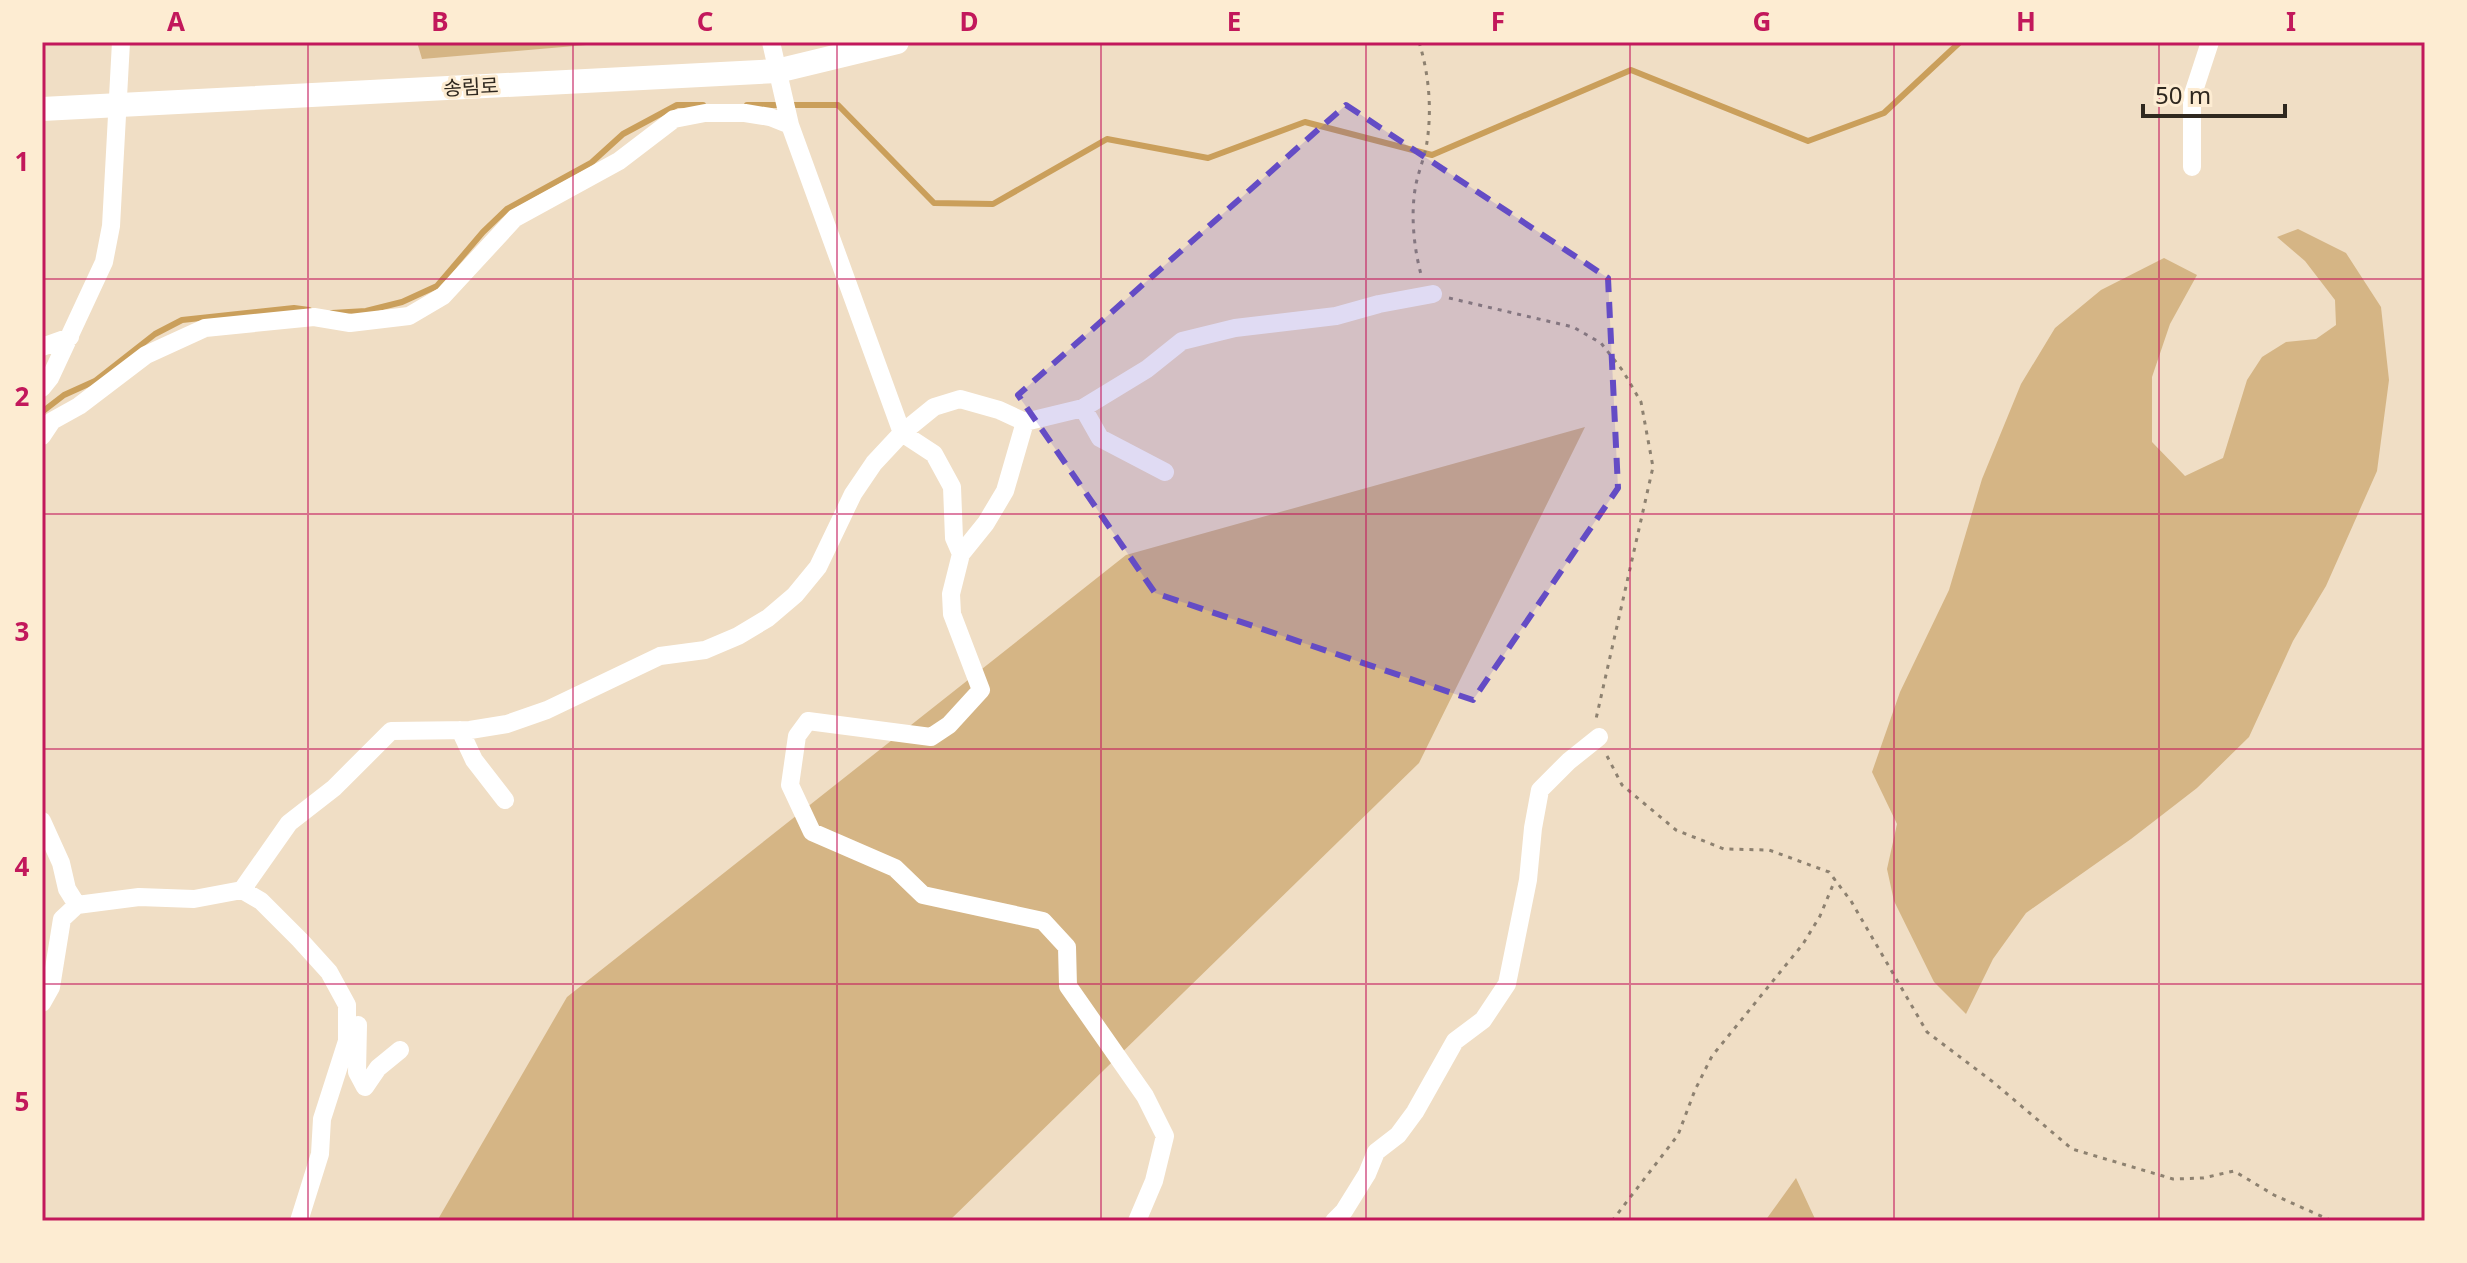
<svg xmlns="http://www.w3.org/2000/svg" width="2467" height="1263" font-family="'Noto Sans','Noto Sans KR',sans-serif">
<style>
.green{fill:#d5b585}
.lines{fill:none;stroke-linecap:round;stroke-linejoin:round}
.stream{stroke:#ca9f5b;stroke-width:6}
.path{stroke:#8d8170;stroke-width:3;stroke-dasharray:4 6;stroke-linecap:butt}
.minor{stroke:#fff;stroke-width:18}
.major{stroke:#fff;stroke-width:24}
.marked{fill:#644cc5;fill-opacity:0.2;stroke:#644cc5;stroke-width:6;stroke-dasharray:16 10;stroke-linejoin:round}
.grid{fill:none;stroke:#c2185b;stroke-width:2;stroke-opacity:0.55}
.labels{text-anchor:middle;stroke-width:6;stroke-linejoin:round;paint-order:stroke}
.street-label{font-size:20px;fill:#2f281f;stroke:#fdecd2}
.neatline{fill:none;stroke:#c2185b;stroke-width:3}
.grid-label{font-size:26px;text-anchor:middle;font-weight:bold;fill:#c2185b}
</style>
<rect width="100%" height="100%" fill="#f0dec5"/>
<!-- green -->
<path class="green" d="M417,42H621L422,59Z
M2298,229L2346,253L2381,307L2389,380L2377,471L2326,586L2293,641L2249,737L2197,788L2131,839L2026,913L1993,959L1966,1014L1934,982L1894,901L1887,869L1897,824L1872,772L1900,692L1949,590L1982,479L2021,384L2055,328L2101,290L2164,258L2197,275L2170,324L2152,377V442L2185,476L2223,458L2247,380L2262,357L2286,342L2316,339L2336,325L2335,300L2305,261L2277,237Z
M1585,427L1419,763L949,1221H437L567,997L1126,555Z
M1796,1178L1816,1221H1765Z"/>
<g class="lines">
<!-- stream -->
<path class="stream" d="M747,105H838L934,203L993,204L1107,139L1208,158L1305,122L1432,155L1631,70L1808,141L1884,113L1960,42
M332,313L366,311L402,302L437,286L483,232L507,209L591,163L623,134L677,105H703
M42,412L64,395L95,381L155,334L182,320L294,308L309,310"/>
<!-- path -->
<path class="path" d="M1419,42C1429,74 1432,109 1427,142C1425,156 1419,170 1416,184C1410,214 1414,250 1422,278
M1449,298L1573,327L1601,343L1623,371L1641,402L1653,467L1596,719
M1607,756L1622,785L1676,830L1724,849L1769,850L1829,872L1851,901L1927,1032L1993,1082L2072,1149L2173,1179L2203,1178L2234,1171L2274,1195L2332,1221
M1612,1221L1678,1135L1695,1090L1712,1056L1803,944L1820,916L1835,880"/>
<!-- minor -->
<path class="minor" d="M771,42L790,125L902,433L934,454L952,487L954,538L961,554L951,594L952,614L981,690L949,725L931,737L808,721L797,736L790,785L812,832L895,868L923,895L1043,921L1067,947L1068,986L1145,1096L1165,1136L1154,1181L1137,1221
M2192,167V97L2210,42
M42,347L70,337
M42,388L50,378L104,262L111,226L121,42
M1083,408L1100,438L1165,472
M42,436L52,421L79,406L146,355L205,328L314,317L350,323L409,316L443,296L515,218L619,161L674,119L705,113H745L770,117L790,125
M961,554L986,523L1005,491L1025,422L1083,408L1147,369L1182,341L1235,328L1336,316L1379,304L1433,294
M460,730L474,760L505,800
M42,821L61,863L67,889L77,905L139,897L194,899L242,890L289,823L334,788L391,731L470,730L507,724L547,710L660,656L705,650L738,636L768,618L795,595L818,567L853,494L874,463L902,433L934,407L960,399L999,410L1025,422
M242,890L261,901L300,940L329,972L347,1005V1041L322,1119L320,1154L299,1221
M42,1003L51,987L62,919L77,905
M358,1025L357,1072L365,1087L378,1068L400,1050
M1334,1221L1344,1211L1367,1174L1376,1152L1398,1135L1415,1112L1455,1041L1483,1020L1507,984L1528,880L1533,828L1540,790L1569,761L1599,737"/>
<!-- major -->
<path class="major" d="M42,109L777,71L897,42"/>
</g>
<!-- marked area -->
<path class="marked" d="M1346,105L1608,278L1618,488L1473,700L1155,593L1018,395Z"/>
<!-- grid -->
<path class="grid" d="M308,42V1221M573,42V1221M837,42V1221M1101,42V1221M1366,42V1221M1630,42V1221M1894,42V1221M2159,42V1221M42,279H2425M42,514H2425M42,749H2425M42,984H2425"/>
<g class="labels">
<!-- street labels -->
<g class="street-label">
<text transform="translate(471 87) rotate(-3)" y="7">송림로</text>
</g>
</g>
<!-- border -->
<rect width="2467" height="1263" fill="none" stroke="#fdecd2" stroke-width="88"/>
<!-- scale -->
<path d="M2143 104v12h142v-12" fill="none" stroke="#2f281f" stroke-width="4"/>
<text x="2155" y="104" font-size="24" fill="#2f281f" stroke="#fdecd2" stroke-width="6" paint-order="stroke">50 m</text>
<rect x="44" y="44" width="2379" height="1175" class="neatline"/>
<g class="grid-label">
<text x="176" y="31">A</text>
<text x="440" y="31">B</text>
<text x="705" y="31">C</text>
<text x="969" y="31">D</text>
<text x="1234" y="31">E</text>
<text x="1498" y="31">F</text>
<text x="1762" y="31">G</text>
<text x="2026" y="31">H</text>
<text x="2291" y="31">I</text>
<text x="22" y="171">1</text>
<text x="22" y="406">2</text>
<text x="22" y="641">3</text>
<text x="22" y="876">4</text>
<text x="22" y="1111">5</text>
</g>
</svg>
